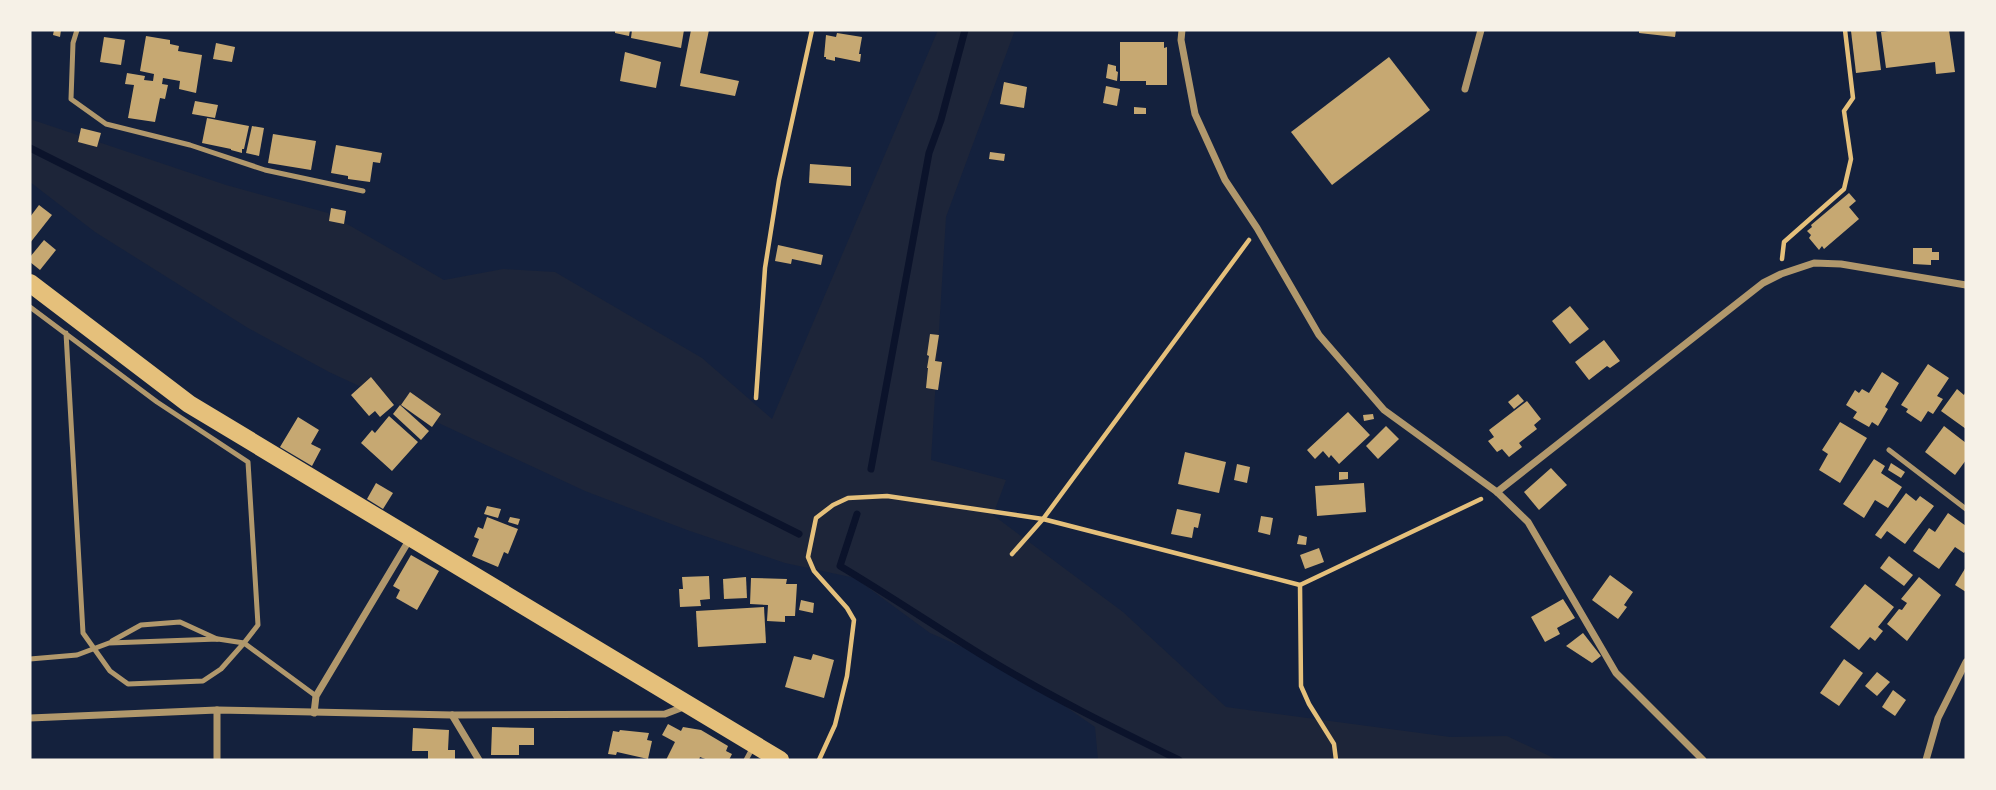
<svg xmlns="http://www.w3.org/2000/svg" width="1996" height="790" viewBox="0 0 1996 790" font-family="'Space Grotesk',sans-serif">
	<rect width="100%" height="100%" fill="#14213d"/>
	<polygon fill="#1d2539" points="938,30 1015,30 946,217 931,460 1006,480 993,515 1123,612 1226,707 1450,737 1507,736 1558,760 1098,760 1095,727 1008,667 930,633 855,578 785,563 687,530 585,491 329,372 248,328 95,232 30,182 30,119 226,185 328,213 444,280 503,269 555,272 702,358 772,419"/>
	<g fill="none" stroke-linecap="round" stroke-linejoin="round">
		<g stroke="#0b132b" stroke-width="7">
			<polyline points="30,148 799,534"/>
			<polyline points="871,469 929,153 941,120 965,30"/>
			<path d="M857,514L840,566C889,595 936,627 985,657C1047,695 1114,728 1179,760"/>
		</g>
	</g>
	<g fill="#c6a872">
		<polygon points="54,30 61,30 60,37 53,35"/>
		<polygon points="615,30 630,30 629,36 615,33"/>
		<polygon points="632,30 684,30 681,48 631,38"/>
		<polygon points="691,30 709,30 700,73 739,81 735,96 680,86"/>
		<polygon points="1639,30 1676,30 1675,37 1639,33"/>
		<polygon points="1857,30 1876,30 1881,70 1856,73 1851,31"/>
		<polygon points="1896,30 1949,30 1955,72 1936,74 1935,62 1886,68 1881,32"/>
		<polygon points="837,33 862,37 859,54 861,54 860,62 835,57 835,61 826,59 826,57 824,57 826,35 836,37"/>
		<polygon points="146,36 170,40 170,44 179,46 178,51 202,55 196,93 179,89 180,81 163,78 162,84 168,85 165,99 160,98 155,122 128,118 134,85 125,84 127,73 145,76 144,80 153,81 154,74 140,71"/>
		<polygon points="104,37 125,40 121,65 100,62"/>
		<polygon points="1120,42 1164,42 1164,48 1167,47 1167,85 1146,85 1146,81 1120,81"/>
		<polygon points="216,43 235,47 232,62 213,59"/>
		<polygon points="625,52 661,62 656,88 620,81"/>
		<polygon points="1389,57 1430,110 1332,185 1291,132"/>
		<polygon points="1108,64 1116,66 1116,71 1118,72 1117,81 1106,78"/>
		<polygon points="1004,82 1027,87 1024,108 1000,104"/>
		<polygon points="1106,86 1120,89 1117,106 1103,103"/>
		<polygon points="195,101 218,105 215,118 192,114"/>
		<polygon points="1134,107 1146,108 1146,114 1134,114"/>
		<polygon points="207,118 249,126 244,149 242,149 242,153 231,150 231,149 202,143"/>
		<polygon points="252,126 264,128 259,156 246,153"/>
		<polygon points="81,128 101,133 97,147 78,142"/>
		<polygon points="273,134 316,141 311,170 268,163"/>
		<polygon points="336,145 382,153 380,163 373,162 370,182 348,179 348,176 331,173"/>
		<polygon points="990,152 1005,154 1004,161 989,159"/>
		<polygon points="810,164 851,167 851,186 809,183"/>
		<polygon points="1849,193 1856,201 1849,207 1859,219 1824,249 1822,246 1819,250 1809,238 1811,235 1807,231 1812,227 1811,225"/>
		<polygon points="39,205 52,215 30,243 30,217"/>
		<polygon points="331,208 346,211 344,224 329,221"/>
		<polygon points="44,240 56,250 40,270 30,262 30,257"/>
		<polygon points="778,245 823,255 821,265 792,259 791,264 775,261"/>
		<polygon points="1913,248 1932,248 1932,252 1939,252 1939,260 1931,260 1931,265 1913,264"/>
		<polygon points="1570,306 1589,329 1570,344 1552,321"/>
		<polygon points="930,334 939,335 935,361 942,362 938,390 926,388 928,368 927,368 929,356 927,355"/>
		<polygon points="1604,340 1620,361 1610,368 1607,366 1589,380 1575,362"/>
		<polygon points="1928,364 1949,378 1937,396 1943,399 1933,414 1928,411 1921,422 1906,412 1908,409 1901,405"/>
		<polygon points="1882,372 1899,383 1885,407 1888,409 1878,426 1872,422 1869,427 1853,418 1857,412 1846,405 1855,390 1859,393 1862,389 1869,393"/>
		<polygon points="371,377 394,405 380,417 375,411 369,416 351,395"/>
		<polygon points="1957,389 1964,395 1966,391 1966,429 1941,411"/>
		<polygon points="410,392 441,414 432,427 401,405"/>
		<polygon points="1518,394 1524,401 1514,409 1508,402"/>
		<polygon points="1527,401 1541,419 1534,425 1537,429 1519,443 1522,447 1509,457 1502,449 1497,452 1488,441 1494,437 1489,430"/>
		<polygon points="400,405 429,431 421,440 393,414"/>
		<polygon points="1348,412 1370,435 1339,464 1331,455 1329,458 1323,451 1315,459 1307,450"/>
		<polygon points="1373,414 1374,419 1364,421 1363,415"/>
		<polygon points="389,416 418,442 392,471 361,443 372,430 375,433"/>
		<polygon points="298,417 319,430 311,444 321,449 312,466 280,447"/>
		<polygon points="1840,422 1867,438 1840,483 1819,470 1828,454 1822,450"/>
		<polygon points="1386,426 1399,439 1378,459 1366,446"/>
		<polygon points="1944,426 1966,443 1966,460 1955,475 1925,452"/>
		<polygon points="1185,452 1226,462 1219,493 1178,484"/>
		<polygon points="1874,459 1885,466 1881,473 1902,487 1888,508 1875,500 1864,518 1843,504"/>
		<polygon points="1891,463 1905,472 1901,478 1888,470"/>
		<polygon points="1237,464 1250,467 1247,483 1234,480"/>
		<polygon points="1551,468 1567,485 1539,510 1524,492"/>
		<polygon points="1339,472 1348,472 1348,479 1339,480"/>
		<polygon points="376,483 393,493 383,509 367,499"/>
		<polygon points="1364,483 1366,512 1317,516 1315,486"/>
		<polygon points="1906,493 1916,501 1920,496 1934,506 1905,544 1887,531 1881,539 1875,535"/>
		<polygon points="487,506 501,509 498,518 484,514"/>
		<polygon points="1177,509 1201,514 1198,528 1194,527 1192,538 1171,534"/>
		<polygon points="1948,513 1966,526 1966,550 1964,553 1955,547 1939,569 1913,551 1929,528 1935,532"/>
		<polygon points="1261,516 1273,518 1270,535 1258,532"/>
		<polygon points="487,517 518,529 508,554 504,552 498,567 472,556 479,539 474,537 478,527 483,529"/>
		<polygon points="510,517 520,519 518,525 508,522"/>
		<polygon points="1299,535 1307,537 1306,545 1297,544"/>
		<polygon points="1319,548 1324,562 1305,569 1300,555"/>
		<polygon points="411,555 439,571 417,610 396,598 400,590 393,586"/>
		<polygon points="1889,556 1913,575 1904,586 1880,568"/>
		<polygon points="1966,567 1966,592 1955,585"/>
		<polygon points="1610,575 1633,592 1624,605 1627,607 1618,619 1592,600"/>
		<polygon points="709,576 710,599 700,600 701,606 680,607 679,589 683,589 682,577"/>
		<polygon points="746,577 747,598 724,599 723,579"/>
		<polygon points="1919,577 1941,595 1907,641 1887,624 1899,609 1902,610 1907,603 1901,599"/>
		<polygon points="751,578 787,579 786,584 797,584 795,616 785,616 785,622 767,621 768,605 750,604"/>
		<polygon points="1865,584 1894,607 1878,627 1883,631 1875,641 1870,637 1859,650 1830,627"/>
		<polygon points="1563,599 1575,618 1557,628 1560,634 1545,642 1531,617"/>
		<polygon points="801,600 814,603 813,613 799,610"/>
		<polygon points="764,607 766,643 698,647 696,611"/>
		<polygon points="1583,633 1601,656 1592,663 1566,646"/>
		<polygon points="813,654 834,660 824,698 785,687 794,656 811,660"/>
		<polygon points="1844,659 1863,673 1839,706 1820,693"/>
		<polygon points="1877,672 1890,682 1877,696 1865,686"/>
		<polygon points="1893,690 1906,700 1895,716 1882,707"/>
		<polygon points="668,724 681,731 683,727 701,730 728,746 726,751 732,754 729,760 708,760 700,757 699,760 666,760 675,742 662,735"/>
		<polygon points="492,727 534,728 534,745 519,745 519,755 491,755"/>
		<polygon points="413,728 449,730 448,750 455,750 455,760 428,760 428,751 412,751"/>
		<polygon points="620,730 649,733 647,740 652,741 648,759 617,752 616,755 608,754 613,731 619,732"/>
	</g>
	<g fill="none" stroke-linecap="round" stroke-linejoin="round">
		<g stroke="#e5c07b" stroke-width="4.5">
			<polyline points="1782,259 1784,242 1844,189 1851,159 1844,111 1853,98 1845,30"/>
			<polyline points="756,398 765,268 779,180 812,30"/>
			<polyline points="1012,554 1043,519 1249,240"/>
			<polyline points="1300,585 1301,686 1309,704 1334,744 1336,760"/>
			<polyline points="819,760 835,725 847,676 854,620 847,608 814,571 808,557 816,518 833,505 848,498 887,496 1043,519 1300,585 1481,499"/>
		</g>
		<g stroke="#b1986c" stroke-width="5">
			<polyline points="77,30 73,43 71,99 106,124 190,145 265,170 363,191"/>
			<polyline points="30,307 157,402 248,462 258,625 244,643 221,669 203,681 128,684 110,671 83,633 66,333"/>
			<polyline points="1889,450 1966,509"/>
			<polyline points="112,641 141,625 180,622 217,639"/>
			<polyline points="30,659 77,655 109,643 218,639 244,643 316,696"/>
			<polyline points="746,760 753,747"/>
		</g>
		<g stroke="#b1986c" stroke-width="7">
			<polyline points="1182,30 1181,40 1195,114 1225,180 1257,228 1319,335 1384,410 1497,492 1528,522 1616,673 1703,760"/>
			<polyline points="1465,89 1481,30"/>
			<polyline points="1497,492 1763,283 1781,274 1814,263 1841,264 1966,285"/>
			<polyline points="217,710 217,760"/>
			<polyline points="314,713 316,696 411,537"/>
			<polyline points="452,715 479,760"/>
			<polyline points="30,718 217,710 452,715 665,714 686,706"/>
			<polyline points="1926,760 1938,718 1966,662"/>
		</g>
		<polyline stroke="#e5c07b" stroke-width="18" points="30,283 189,404 780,760"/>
	</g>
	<rect width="1996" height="790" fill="none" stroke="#f6f1e7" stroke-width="63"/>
</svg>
